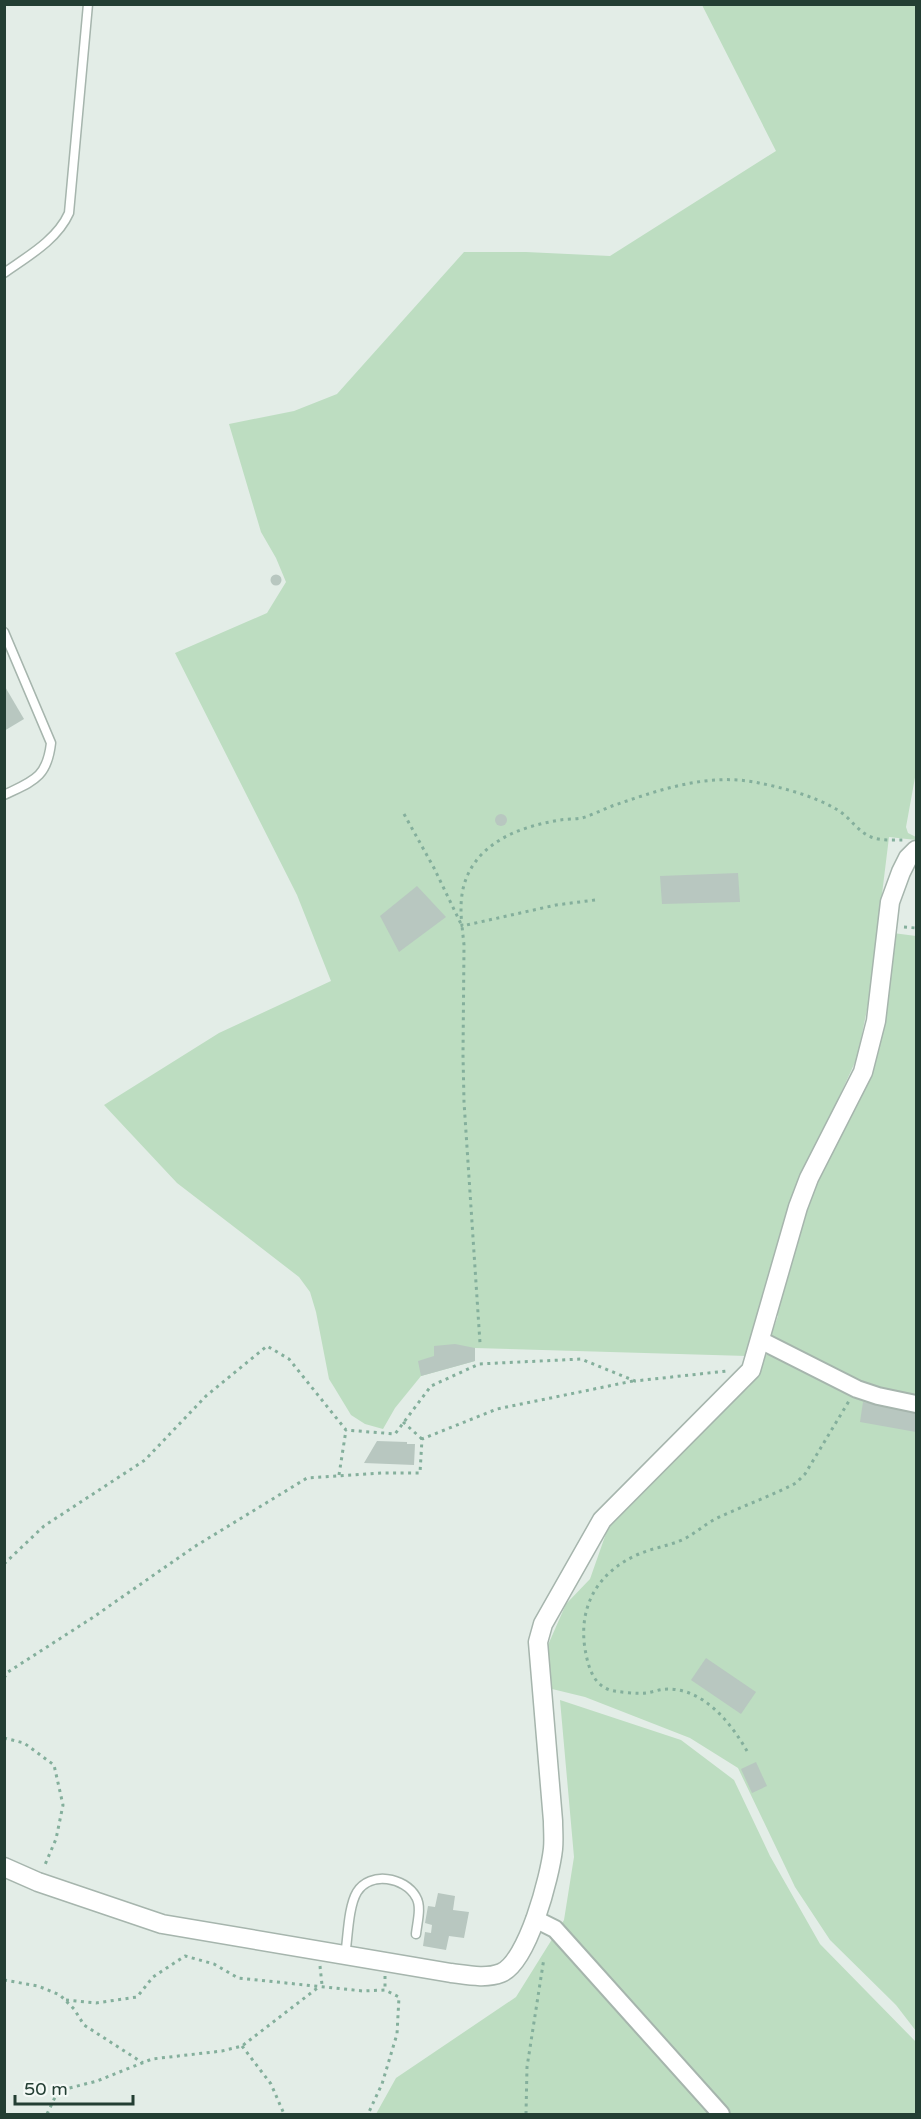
<svg xmlns="http://www.w3.org/2000/svg" width="921" height="2119" viewBox="0 0 921 2119" font-family="'Varela Round',sans-serif">
	<rect width="100%" height="100%" fill="#e3ede7"/>
	<g fill="#bdddc1">
		<polygon points="702,5 916,5 916,772 906,827 908,833 916,837 916,840 889,837 869,1000 857,1058 810,1160 747,1356 475,1348 475,1361 421,1376 395,1408 383,1429 365,1424 351,1415 334,1387 329,1379 316,1312 310,1292 299,1277 177,1183 104,1105 219,1033 331,981 297,895 175,653 267,613 286,582 276,558 261,532 229,424 294,411 337,394 464,252 526,252 610,256 776,151"/>
		<polygon points="893,933 916,936 916,2031 896,2005 830,1940 795,1887 738,1768 690,1738 585,1697 548,1688 548,1645 566,1604 590,1579 610,1522 708,1422 749,1387 763,1355 769,1355 774,1340 770,1338 778,1316 775,1312 811,1188 856,1096"/>
		<polygon points="560,1700 681,1740 734,1780 770,1856 820,1944 916,2042 916,2114 376,2114 396,2078 516,1997 564,1920 574,1857"/>
	</g>
	<g fill="#b8c7c0">
		<circle cx="276" cy="580" r="5.5"/>
		<polygon points="4,685 24,719 4,731"/>
		<circle cx="501" cy="820" r="6"/>
		<polygon points="738,873 740,902 662,904 660,876"/>
		<polygon points="417,886 446,917 399,952 380,916"/>
		<polygon points="455,1344 475,1348 475,1361 421,1376 418,1361 434,1356 434,1346"/>
		<polygon points="863,1402 916,1411 916,1432 860,1422"/>
		<polygon points="377,1441 407,1442 407,1444 415,1444 414,1465 364,1463"/>
		<polygon points="706,1658 756,1692 741,1714 691,1680"/>
		<polygon points="756,1762 767,1786 752,1793 741,1769"/>
		<polygon points="438,1893 455,1896 453,1910 469,1912 464,1938 449,1936 446,1950 423,1946 425,1932 431,1933 432,1925 425,1923 428,1906 435,1907"/>
	</g>
	<g fill="none" stroke-linecap="round" stroke-linejoin="round">
		<g stroke="#a6b5ad" stroke-width="11">
			<g id="service">
				<path d="M4,273C28,256 57,240 69,213L88,4"/>
				<path d="M4,632L51,743C47,778 33,781 4,795"/>
				<path d="M345,1956C348,1938 348,1907 357,1892C370,1871 405,1877 416,1897C422,1907 417,1923 416,1934"/>
			</g>
		</g>
		<g stroke="#a6b5ad" stroke-width="20">
			<g id="minor">
				<polyline points="760,1340 857,1389 878,1396 916,1404"/>
				<polyline points="535,1919 555,1929 721,2114"/>
			</g>
		</g>
		<g stroke="#a6b5ad" stroke-width="21">
			<path id="tertiary" d="M4,1867L38,1882L162,1924L451,1973C467,1975 486,1979 501,1973C528,1962 550,1876 553,1849C554,1840 553,1830 553,1821L538,1642L543,1624L602,1520L751,1370L798,1207L809,1178L863,1072L876,1021L890,902L901,872L908,858L916,850"/>
		</g>
		<g stroke="#84af9c" stroke-width="3" stroke-dasharray="3 4.5" stroke-linecap="butt">
			<polyline points="404,814 434,868 462,926 464,945 463,1055 464,1102 480,1343"/>
			<path d="M595,900L556,905L462,926C459,898 462,875 482,854C503,833 531,825 560,820C567,819 575,819 582,818C592,815 602,810 612,806C659,790 709,772 759,783C784,788 814,796 836,809C849,816 858,832 871,837C881,841 893,840 903,840"/>
			<polyline points="904,927 916,928"/>
			<polyline points="403,1422 422,1439"/>
			<polyline points="339,1475 346,1430"/>
			<polyline points="4,1564 44,1526 145,1460 206,1396 267,1346 289,1359 346,1430 395,1434 431,1386 479,1364 581,1359 635,1381 727,1371"/>
			<polyline points="4,1678 8,1672 92,1618 194,1547 307,1478 382,1473 420,1473 422,1439 497,1409 633,1381"/>
			<polyline points="4,1738 24,1743 54,1765 63,1805 56,1839 44,1867"/>
			<path d="M747,1751C731,1723 704,1689 668,1689C660,1689 653,1692 646,1693C638,1694 617,1692 610,1690C592,1684 588,1665 585,1649C578,1605 599,1571 639,1554C653,1548 668,1546 682,1540C695,1534 705,1524 717,1518C743,1506 771,1496 796,1483L805,1474L849,1401"/>
			<polyline points="320,1966 322,1985"/>
			<polyline points="385,1976 385,1990"/>
			<polyline points="4,1980 38,1986 60,1995 74,2009 84,2025 143,2063"/>
			<polyline points="66,2000 96,2003 137,1997 153,1977 185,1956 214,1964 238,1978 363,1991 385,1990 399,1997 397,2034 382,2084 368,2114"/>
			<polyline points="242,2046 271,2084 284,2114"/>
			<polyline points="47,2114 58,2091 97,2081 152,2059 222,2051 242,2046 320,1986"/>
			<polyline points="526,2114 527,2067 544,1958"/>
		</g>
		<use href="#service" stroke="#fff" stroke-width="8"/>
		<use href="#minor" stroke="#fff" stroke-width="16"/>
		<use href="#tertiary" stroke="#fff" stroke-width="18"/>
	</g>
	<rect width="921" height="2119" fill="none" stroke="#233e33" stroke-width="12"/>
	<path d="M15 2095v9h118v-9" fill="none" stroke="#233e33" stroke-width="3"/>
	<text x="24" y="2095" font-size="18" fill="#233e33" stroke="#f4f9f6" stroke-width="4.5" paint-order="stroke">50 m</text>
</svg>
